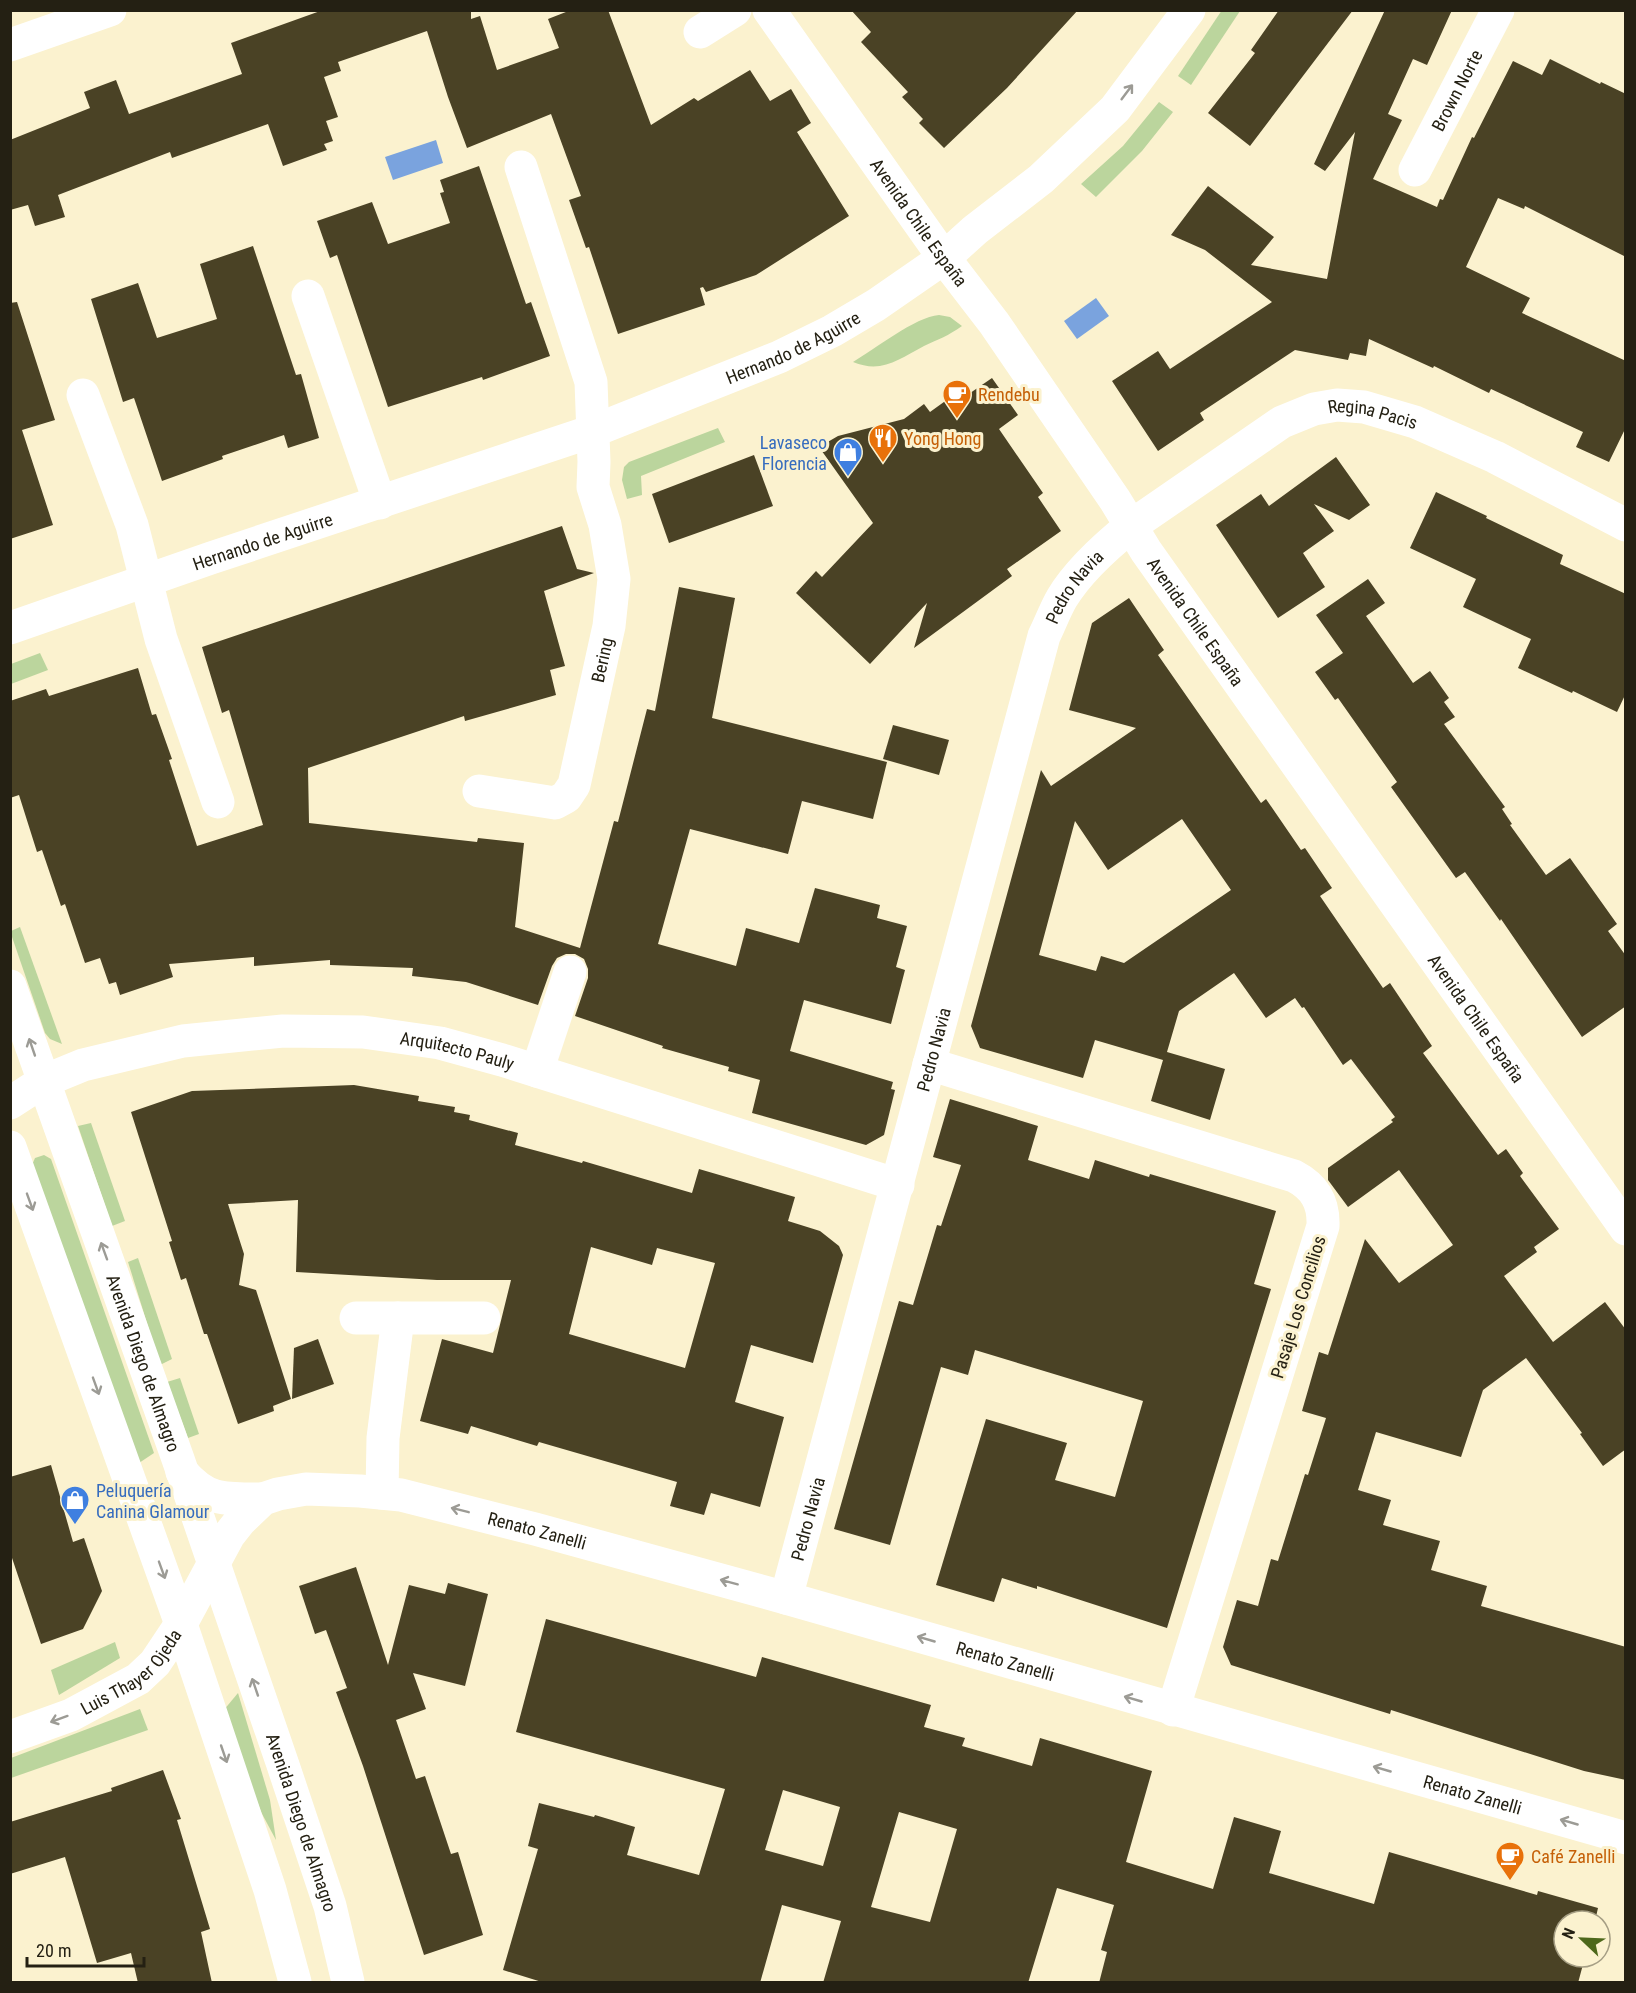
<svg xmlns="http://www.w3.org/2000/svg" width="1636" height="1993" viewBox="0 0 1636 1993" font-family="'Roboto Condensed',sans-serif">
	<rect width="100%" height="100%" fill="#fbf2cf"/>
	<g fill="#bbd59d">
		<polygon points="1222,10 1240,11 1191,85 1178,76"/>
		<polygon points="1159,102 1173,112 1142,151 1096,197 1081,184 1123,146"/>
		<path d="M939,315L950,317L962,326C948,336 939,339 924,346C899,359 882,374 853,362C875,349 915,317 939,315Z"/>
		<polygon points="718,428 725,442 641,476 642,495 627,499 622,480 624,467 629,462"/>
		<polygon points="40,653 48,670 11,684 11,664"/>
		<polygon points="20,927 62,1044 50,1039 45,1033 11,934 11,931"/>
		<polygon points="91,1123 125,1221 112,1226 78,1126"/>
		<polygon points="44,1155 51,1159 154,1453 139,1463 31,1167 35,1158"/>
		<polygon points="138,1258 172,1359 160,1365 128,1262"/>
		<polygon points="180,1378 199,1434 188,1438 167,1382"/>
		<polygon points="115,1642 120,1658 59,1695 51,1670"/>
		<polygon points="238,1693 270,1800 276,1840 261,1812 223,1711"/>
		<polygon points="140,1709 148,1730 11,1778 11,1758"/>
	</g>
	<g fill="#7aa3de">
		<polygon points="436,140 443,163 393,180 385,157"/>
		<polygon points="1096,298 1109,316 1077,339 1064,321"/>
	</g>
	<g fill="#4a4225" fill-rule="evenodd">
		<polygon points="323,10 471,10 471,19 480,16 497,70 559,48 548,19 571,10 608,10 651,125 694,98 698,101 750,70 770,101 791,89 811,123 797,132 849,216 756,275 706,292 703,287 700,288 705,305 618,334 589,247 586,248 569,200 581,196 551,114 467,148 448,97 427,31 338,62 341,71 324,77 338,117 326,121 333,141 324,144 327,150 283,166 268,124 172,158 170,152 58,195 65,217 35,226 28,205 10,210 10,140 90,108 84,92 116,80 129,114 242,74 231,43"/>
		<polygon points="851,10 1078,10 1007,88 944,148 919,123 923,119 902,97 908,92 861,42 871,32"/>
		<polygon points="1279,10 1353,10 1250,146 1208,113 1255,53 1251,50"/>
		<polygon points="1385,10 1452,10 1427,65 1413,59 1388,114 1402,120 1373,179 1437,207 1440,199 1443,200 1472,137 1474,138 1513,61 1542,75 1550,59 1600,84 1601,82 1626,94 1626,257 1525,206 1524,209 1498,198 1466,267 1530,298 1522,313 1626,361 1626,427 1609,462 1576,447 1583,432 1491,389 1489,393 1434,366 1433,368 1369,339 1366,356 1350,353 1348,360 1295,350 1200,413 1204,420 1158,451 1112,381 1158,351 1170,369 1272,302 1205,250 1171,235 1208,186 1274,237 1251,265 1327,279 1355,132 1325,171 1314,164"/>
		<polygon points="479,166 526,304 531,302 550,356 483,380 482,377 388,407 337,255 330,258 317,221 372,202 388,244 450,223 440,193 444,192 440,180"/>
		<polygon points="253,246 296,375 301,374 319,438 288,448 284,435 222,456 223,459 162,481 134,398 123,402 91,299 138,283 157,338 217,319 200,264"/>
		<polygon points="17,302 55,420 22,430 53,525 10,539 10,303"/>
		<polygon points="992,378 1018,415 999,429 1043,493 1038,497 1061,531 1007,569 1012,576 914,648 927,603 870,664 796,593 816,571 822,577 873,523 819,447 838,436 904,419 924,404 930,412 955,394 960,400"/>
		<polygon points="754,455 773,506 669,543 652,494"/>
		<polygon points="1336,457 1370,505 1349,520 1314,504 1334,531 1303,553 1325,587 1278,618 1216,525 1261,494 1269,506"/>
		<polygon points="1436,492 1487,516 1486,518 1563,555 1560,564 1626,594 1626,693 1617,712 1573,691 1572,693 1518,668 1531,639 1463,607 1476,579 1410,548"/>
		<polygon points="562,526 577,569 594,573 544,591 565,666 550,670 556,695 465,721 464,716 308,768 309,823 477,842 478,838 524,843 515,927 580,948 614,821 618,822 647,709 655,711 679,587 735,598 712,718 887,762 873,819 802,801 788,854 690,829 658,944 736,966 746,928 799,943 815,888 880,905 877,918 907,926 896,967 905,970 891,1024 804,1000 790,1051 893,1082 891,1089 895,1090 884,1135 866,1145 752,1113 760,1080 728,1071 729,1067 662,1048 663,1046 575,1016 588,978 588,969 584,959 575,954 566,954 557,958 552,966 538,1005 466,982 412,976 413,968 330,965 330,960 254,966 254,957 169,964 173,977 120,995 116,982 109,984 100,958 85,963 65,904 61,906 42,850 37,852 19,795 10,798 10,701 46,689 49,696 138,668 152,715 156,714 172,759 169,760 197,846 263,825 229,710 222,713 202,647"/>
		<polygon points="1368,579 1385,603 1366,616 1413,683 1430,671 1449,698 1444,702 1455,717 1444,724 1505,807 1502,809 1512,824 1510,825 1546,875 1570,858 1617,924 1608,931 1626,956 1626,1006 1582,1037 1501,919 1500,921 1465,872 1456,878 1391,787 1397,782 1338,698 1335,700 1315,672 1343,653 1316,615"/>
		<path d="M1129,598L1164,650L1158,655L1261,803L1266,799L1301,850L1305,848L1332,888L1320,896L1383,988L1390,983L1432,1046L1423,1053L1498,1155L1506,1149L1523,1173L1520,1176L1559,1229L1534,1247L1537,1252L1504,1276L1553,1342L1605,1302L1626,1330V1449L1603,1466L1580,1434L1582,1433L1526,1358L1483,1390L1461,1457L1376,1432L1358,1490L1391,1500L1383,1525L1440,1541L1431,1570L1487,1586L1481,1606L1626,1647V1780L1584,1771L1391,1710L1390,1714L1231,1665L1223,1647L1237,1600L1258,1606L1271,1559L1278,1561L1305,1474L1308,1475L1326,1418L1302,1411L1319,1352L1328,1355L1365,1239L1399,1283L1453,1245L1399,1170L1348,1207L1328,1180V1168L1393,1122L1391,1120L1395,1117L1351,1059L1343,1065L1304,1007L1302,1008L1295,998L1266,1018L1234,973L1179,1011L1167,1052L1225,1069L1210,1120L1151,1101L1163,1060L1095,1040L1083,1078L980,1048L971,1026L1041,770L1051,786L1136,728L1069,710L1092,623ZM1182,819L1231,890L1124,963L1101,956L1096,971L1039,955L1075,821L1108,870Z"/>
		<polygon points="893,725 949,740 939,775 883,759"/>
		<path d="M354,1085L419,1096L418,1101L455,1107L454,1112L470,1115L469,1120L518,1133L515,1145L582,1163L583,1161L692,1193L699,1169L795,1197L788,1221L820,1231L839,1246L843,1255L813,1363L751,1345L735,1402L784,1417L760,1507L711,1493L704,1515L670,1506L677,1482L539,1442L537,1446L471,1426L468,1434L420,1421L442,1339L493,1353L511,1280H437L296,1272L298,1200L228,1204L244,1254L239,1285L256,1290L291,1399L273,1406L274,1411L238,1424L207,1334H204L186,1278L181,1280L169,1242L172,1241L131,1112L192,1091ZM591,1247L652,1265L657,1248L715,1263L685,1368L569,1334Z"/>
		<polygon points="950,1099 1038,1126 1028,1160 1089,1179 1095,1160 1149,1177 1150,1174 1276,1211 1254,1284 1271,1289 1167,1628 1037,1586 1037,1589 1002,1578 994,1602 936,1585 986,1419 1067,1443 1055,1480 1115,1497 1143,1401 975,1350 968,1375 941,1367 890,1545 834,1529 899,1301 913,1305 937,1225 941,1226 961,1165 933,1157"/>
		<polygon points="318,1339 334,1384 292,1399 294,1348"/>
		<polygon points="51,1465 73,1542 84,1538 102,1591 83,1629 41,1644 10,1552 10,1477"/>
		<polygon points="356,1567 388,1665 409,1585 445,1594 448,1583 488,1594 465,1686 413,1673 426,1709 396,1720 416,1779 425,1776 451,1854 458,1852 483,1935 424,1955 363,1766 336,1692 347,1688 326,1630 315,1634 299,1586"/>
		<path d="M546,1619L756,1677L762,1657L931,1705L924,1727L965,1738L962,1746L1032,1766L1040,1738L1152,1771L1126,1862L1213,1889L1234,1817L1281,1831L1269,1873L1374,1904L1389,1852L1537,1895L1538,1891L1598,1908L1595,1921H1564V1957H1585L1578,1983H1099L1107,1952L1101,1950L1114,1905L1057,1888L1028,1983H823L841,1921L782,1905L760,1983H545L503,1970L538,1849L528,1846L539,1803L594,1817L595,1815L635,1827L627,1855L699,1875L725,1789L516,1732ZM783,1790L840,1807L823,1866L765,1850ZM899,1812L957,1829L930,1922L871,1907Z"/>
		<polygon points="163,1770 181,1819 177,1820 210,1929 201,1932 212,1983 138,1983 131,1953 97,1963 65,1857 10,1874 10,1822 112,1791 111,1788"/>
	</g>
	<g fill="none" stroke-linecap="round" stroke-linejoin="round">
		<g stroke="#fff" stroke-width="33">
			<path id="s1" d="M769,10L944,258L994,323L1115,500L1146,551L1626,1229"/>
			<polyline points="700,32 735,10"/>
			<polyline points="10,45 110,10"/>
			<path id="s2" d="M1415,170L1498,10"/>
			<polyline points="308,296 380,503"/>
			<polyline points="83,395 132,525 161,639 218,802"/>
			<path id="s3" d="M479,791L555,803L566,797L574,785L609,626L614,579L605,525L593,487L594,462L591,382L521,167"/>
			<path d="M929,1064L1294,1176C1315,1187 1324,1202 1323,1226L1173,1710"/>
			<polyline points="537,1071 570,972"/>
			<path id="s4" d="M10,1103L44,1081L83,1065L183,1041L283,1031L363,1032L440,1043L502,1060L898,1185"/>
			<polyline points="356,1318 484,1318"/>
			<polyline points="382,1493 383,1438 398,1318"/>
			<path id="s5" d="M786,1598L1044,636C1050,624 1055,610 1062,598C1079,570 1106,546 1131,526L1282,422L1314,409L1337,405L1364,407L1415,422L1495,457L1626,525"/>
		</g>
		<g stroke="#fff" stroke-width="33">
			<path id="s6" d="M10,628L211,558L593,431L779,357L832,331L876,305L944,258L975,230L1041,179L1115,109L1189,10"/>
			<path id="s7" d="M10,986L178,1459L283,1765L330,1906L348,1982"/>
			<polyline points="10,1147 181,1624 270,1890 295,1982"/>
			<path d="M182,1472C208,1502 225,1499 263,1499"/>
			<path id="s8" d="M10,1737L71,1715L138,1679L155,1663L181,1624L229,1535L240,1521L263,1499L278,1494L306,1489L360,1491L401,1495L535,1529L786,1598L1626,1838"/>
		</g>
	</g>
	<defs><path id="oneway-shaft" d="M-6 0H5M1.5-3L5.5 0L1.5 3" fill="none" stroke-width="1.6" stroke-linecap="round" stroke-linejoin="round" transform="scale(1.5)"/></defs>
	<g stroke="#9c9b95">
		<use href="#oneway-shaft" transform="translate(1127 92) rotate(-53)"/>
		<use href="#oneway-shaft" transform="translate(32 1047) rotate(-109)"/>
		<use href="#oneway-shaft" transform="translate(30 1202) rotate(70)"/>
		<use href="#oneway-shaft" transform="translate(104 1251) rotate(-110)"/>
		<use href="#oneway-shaft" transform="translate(96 1386) rotate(70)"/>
		<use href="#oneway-shaft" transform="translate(460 1510) rotate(-166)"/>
		<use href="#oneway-shaft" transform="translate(162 1570) rotate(70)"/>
		<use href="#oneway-shaft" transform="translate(729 1582) rotate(-165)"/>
		<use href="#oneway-shaft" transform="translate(926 1639) rotate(-164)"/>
		<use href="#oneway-shaft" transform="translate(255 1687) rotate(-109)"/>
		<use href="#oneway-shaft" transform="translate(1133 1699) rotate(-164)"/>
		<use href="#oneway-shaft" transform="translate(59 1719) rotate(160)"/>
		<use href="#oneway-shaft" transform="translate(224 1754) rotate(71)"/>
		<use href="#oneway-shaft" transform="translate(1382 1769) rotate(-164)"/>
		<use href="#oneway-shaft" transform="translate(1569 1822) rotate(-164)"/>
	</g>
	<defs>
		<g id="cafe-pin" transform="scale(1.5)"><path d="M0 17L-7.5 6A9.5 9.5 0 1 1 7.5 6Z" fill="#e8710a" stroke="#fbf2cf"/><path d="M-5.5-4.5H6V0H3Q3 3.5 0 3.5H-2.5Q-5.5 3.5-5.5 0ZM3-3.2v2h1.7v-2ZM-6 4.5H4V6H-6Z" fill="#fff"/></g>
		<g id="restaurant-pin" transform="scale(1.5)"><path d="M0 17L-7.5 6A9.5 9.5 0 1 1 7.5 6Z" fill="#e8710a" stroke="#fbf2cf"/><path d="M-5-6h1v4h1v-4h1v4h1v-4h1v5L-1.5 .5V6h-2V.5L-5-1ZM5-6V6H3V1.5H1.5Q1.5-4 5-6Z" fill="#fff"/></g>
		<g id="shop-pin" transform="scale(1.5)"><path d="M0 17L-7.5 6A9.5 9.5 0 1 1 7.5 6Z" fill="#3f7fe0" stroke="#fbf2cf"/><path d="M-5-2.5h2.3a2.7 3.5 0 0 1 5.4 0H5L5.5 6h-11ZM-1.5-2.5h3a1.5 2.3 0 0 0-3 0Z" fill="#fff"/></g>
	</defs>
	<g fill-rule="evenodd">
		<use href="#cafe-pin" x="957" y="394"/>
		<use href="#restaurant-pin" x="883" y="438"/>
		<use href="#shop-pin" x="848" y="452"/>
		<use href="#shop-pin" x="75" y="1500"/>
		<use href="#cafe-pin" x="1510" y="1856"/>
	</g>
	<g text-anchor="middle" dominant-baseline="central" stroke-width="6" stroke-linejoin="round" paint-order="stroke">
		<g font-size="18" fill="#242013" stroke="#fbf2cf">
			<text stroke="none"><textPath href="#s2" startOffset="90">Brown Norte</textPath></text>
			<text stroke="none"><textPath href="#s1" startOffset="260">Avenida Chile España</textPath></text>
			<text stroke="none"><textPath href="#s6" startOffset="832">Hernando de Aguirre</textPath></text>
			<text stroke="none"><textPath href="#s5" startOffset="1416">Regina Pacis</textPath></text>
			<text stroke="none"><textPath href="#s6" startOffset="267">Hernando de Aguirre</textPath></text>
			<text stroke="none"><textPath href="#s5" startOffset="1054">Pedro Navia</textPath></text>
			<text stroke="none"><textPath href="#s1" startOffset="746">Avenida Chile España</textPath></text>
			<text stroke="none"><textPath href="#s3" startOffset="232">Bering</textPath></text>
			<text stroke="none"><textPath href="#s1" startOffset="1232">Avenida Chile España</textPath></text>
			<text stroke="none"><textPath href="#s5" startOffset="568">Pedro Navia</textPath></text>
			<text stroke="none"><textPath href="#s4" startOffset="462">Arquitecto Pauly</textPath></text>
			<text transform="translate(1298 1307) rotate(-73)">Pasaje Los Concilios</text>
			<text stroke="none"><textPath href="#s7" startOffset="400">Avenida Diego de Almagro</textPath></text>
			<text stroke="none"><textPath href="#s5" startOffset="82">Pedro Navia</textPath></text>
			<text stroke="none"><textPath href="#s8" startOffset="642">Renato Zanelli</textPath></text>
			<text stroke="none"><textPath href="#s8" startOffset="1128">Renato Zanelli</textPath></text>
			<text stroke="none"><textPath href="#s8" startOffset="140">Luis Thayer Ojeda</textPath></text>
			<text stroke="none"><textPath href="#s8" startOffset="1614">Renato Zanelli</textPath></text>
			<text stroke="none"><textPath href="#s7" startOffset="886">Avenida Diego de Almagro</textPath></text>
		</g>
		<g font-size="18" fill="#c56008" stroke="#fbf2cf" text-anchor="start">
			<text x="978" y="394">Rendebu</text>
			<text x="904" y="438">Yong Hong</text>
			<text x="1531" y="1856">Café Zanelli</text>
		</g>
		<g font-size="18" fill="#366cbe" stroke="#fbf2cf" text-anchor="end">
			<text x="827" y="442">Lavaseco<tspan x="827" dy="21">Florencia</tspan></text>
			<text x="96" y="1490" text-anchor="start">Peluquería<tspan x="96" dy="21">Canina Glamour</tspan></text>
		</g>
	</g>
	<rect width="1636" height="1993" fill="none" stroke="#242013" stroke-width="24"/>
	<g transform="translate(1582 1939) rotate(293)"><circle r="28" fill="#fbf2cf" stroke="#a59e84" stroke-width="1.5"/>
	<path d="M0-4.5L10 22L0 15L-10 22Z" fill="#4d681b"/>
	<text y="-9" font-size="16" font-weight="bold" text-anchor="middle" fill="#242013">N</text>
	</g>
	<path d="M27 1957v9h117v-9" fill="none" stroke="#242013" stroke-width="3"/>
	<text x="36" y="1957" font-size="18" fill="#242013" stroke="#fbf2cf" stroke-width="4.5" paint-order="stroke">20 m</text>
</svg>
